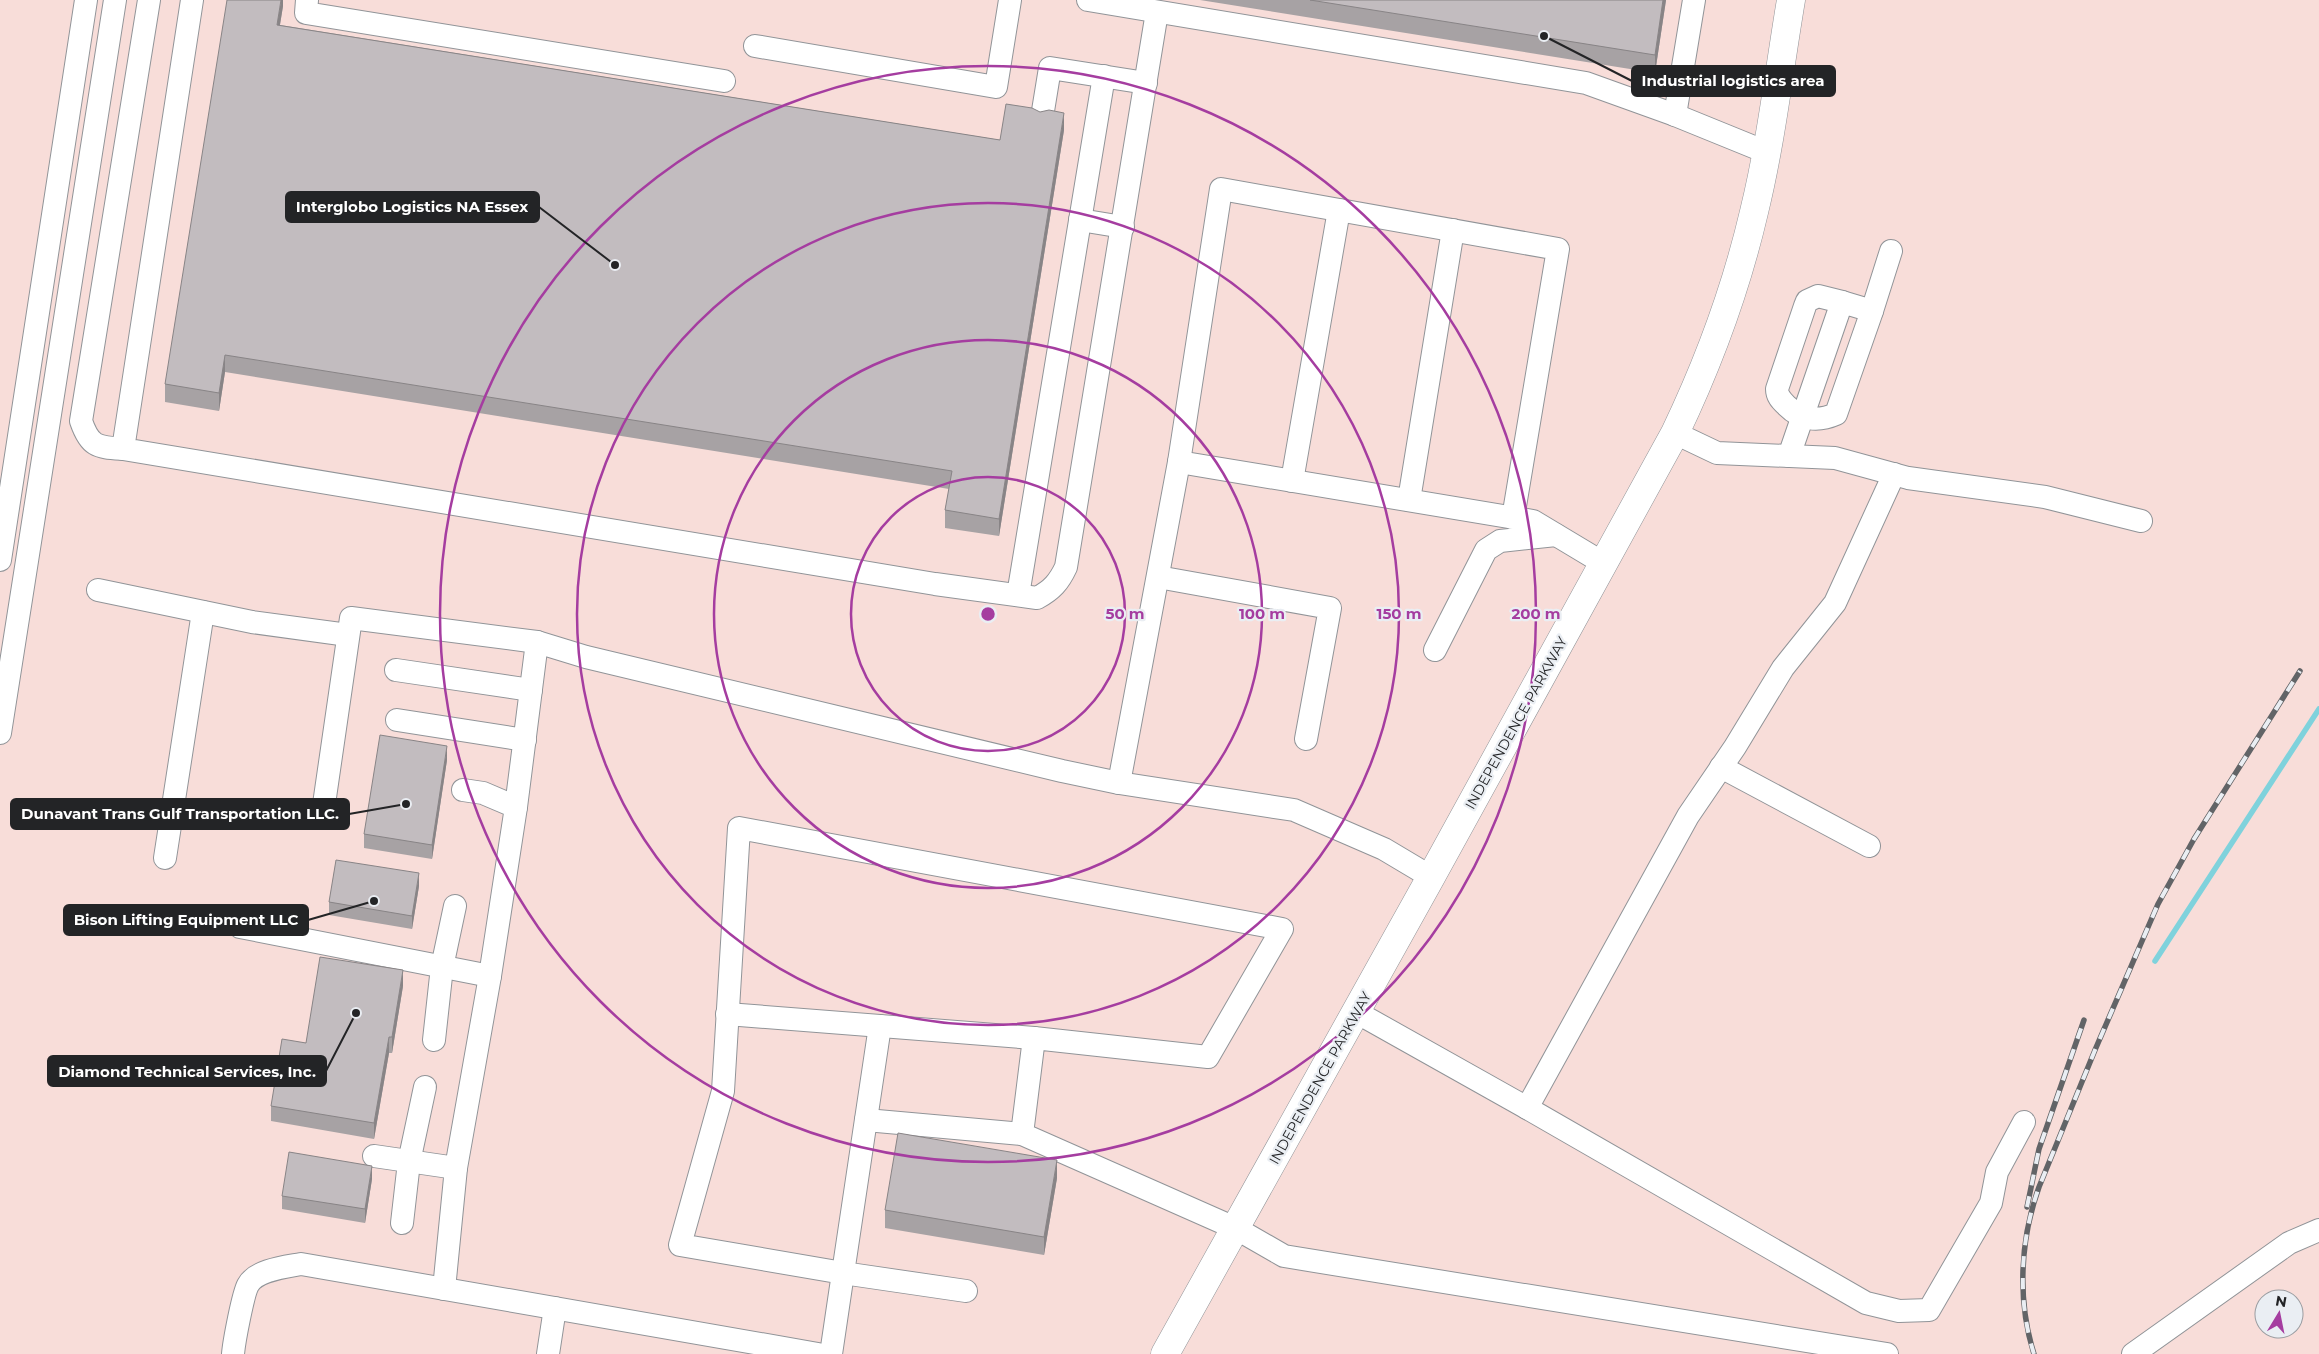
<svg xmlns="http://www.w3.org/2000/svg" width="2319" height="1354" viewBox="0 0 2319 1354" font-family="Montserrat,sans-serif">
	<rect width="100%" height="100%" fill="#eaeef3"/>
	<path fill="#f8ddd9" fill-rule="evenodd" d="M0,0H2319V1354H0ZM2264,1299H2294V1329H2264Z"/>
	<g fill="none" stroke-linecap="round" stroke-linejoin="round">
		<polyline stroke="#7fd2dc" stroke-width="5.5" points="2155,961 2319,709"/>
		<g stroke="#919498" stroke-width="24">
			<g id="minor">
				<path d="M192,0L123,449L935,584L1037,598C1052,590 1059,582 1066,567L1157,12"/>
				<polyline points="307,0 306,13 724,81"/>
				<polyline points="1088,0 1586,83 1675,115 1766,152"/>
				<polyline points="755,46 996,87 1010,0"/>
				<polyline points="1675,115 1694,0"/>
				<polyline points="1042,117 1050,68 1146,83"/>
				<polyline points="1080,220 1123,227"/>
				<path d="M1842,302L1818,296L1807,301L1805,306L1777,389C1777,397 1782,401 1787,406C1801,420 1818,422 1836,414L1872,311"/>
				<polyline points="1675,433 1717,453 1835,458 1908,478 2045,497 2141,521"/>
				<path d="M123,449C97,447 90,447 81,421L149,0"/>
				<polyline points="1789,456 1842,302 1872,311 1891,251"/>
				<polyline points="1179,462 1533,521 1603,563"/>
				<polyline points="1292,481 1339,210"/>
				<polyline points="1409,500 1453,230"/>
				<polyline points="0,560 86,0"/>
				<polyline points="1158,577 1330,608 1306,739"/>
				<polyline points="98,590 252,622 348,635"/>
				<polyline points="1018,595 1104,76"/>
				<polyline points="1435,650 1486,550 1500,541 1556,535"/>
				<polyline points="396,670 531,690"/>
				<polyline points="397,720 525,740"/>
				<polyline points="0,733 115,0"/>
				<polyline points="1721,767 1869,846"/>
				<polyline points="1119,783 1179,462 1221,189 1558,249 1513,518"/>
				<polyline points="463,790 483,793 516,807 490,976"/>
				<polyline points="516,807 537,642"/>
				<polyline points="323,811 351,618 537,642 586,657 1062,771 1119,783 1294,810 1384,849 1431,877"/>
				<polyline points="165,858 203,612"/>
				<polyline points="240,927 490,976 456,1168"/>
				<polyline points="1356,1012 1527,1108 1688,816 1735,747 1783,668 1835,603 1894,474"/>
				<polyline points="727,1014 1034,1038"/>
				<polyline points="880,1026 843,1273 966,1291"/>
				<polyline points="434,1040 442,967 455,906"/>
				<polyline points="1527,1108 1866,1303 1899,1311 1929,1310 1991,1203 1997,1172 2024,1122"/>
				<polyline points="866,1120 1022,1134"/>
				<polyline points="374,1156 456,1168 444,1289"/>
				<polyline points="402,1223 409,1162 425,1087"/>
				<path d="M233,1354C234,1342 243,1294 248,1285C256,1270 285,1267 301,1264L818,1354"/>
				<polyline points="548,1354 555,1308"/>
				<polyline points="831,1354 843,1273 680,1245 723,1091 739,828 1282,929 1208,1057 1034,1038 1022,1134 1237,1229 1284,1256 1887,1354"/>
				<polyline points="2133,1354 2289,1243 2319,1230"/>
			</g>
		</g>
		<g stroke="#919498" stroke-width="29">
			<path id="major" d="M1165,1354L1431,877L1675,433C1709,362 1736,289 1754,212C1771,143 1779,71 1791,0"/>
		</g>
		<use href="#minor" stroke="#fff" stroke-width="22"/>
		<use href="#major" stroke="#fff" stroke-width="28"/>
		<g stroke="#626467" stroke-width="5.5">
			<g id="rail">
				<polyline points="2027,1207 2039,1149 2084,1020"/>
				<path d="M2034,1354C2017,1300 2020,1240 2039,1187L2095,1050L2158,904L2194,839L2300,671"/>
			</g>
		</g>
		<use href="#rail" stroke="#eaeef3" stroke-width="4" stroke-dasharray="11" stroke-linecap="butt"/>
	</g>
	<g fill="#a7a2a4">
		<polygon points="283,0 283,6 280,25 1000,140 1064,130 999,536 945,528 945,510 949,489 225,372 219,411 165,402 165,384"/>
		<polygon points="1200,0 1666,0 1655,73"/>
		<polygon points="447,760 432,859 364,848 364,834"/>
		<polygon points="419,886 412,929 329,915 329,902"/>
		<polygon points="403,986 392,1053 389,1053 374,1139 271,1121 271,1106 306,1043"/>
		<polygon points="1057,1178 1044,1255 885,1228 885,1210"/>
		<polygon points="372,1179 365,1223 282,1209 282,1196"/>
	</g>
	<g fill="#888486">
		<polygon points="281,0 283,0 283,6 277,42 277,25"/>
		<polygon points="1663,0 1666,0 1655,73 1655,55"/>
		<polygon points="1064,113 1064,130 999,536 999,519"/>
		<polygon points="225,355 225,372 219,411 219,393"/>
		<polygon points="447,746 447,760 432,859 432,845"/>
		<polygon points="419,873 419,886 412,929 412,916"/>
		<polygon points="403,970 403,986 392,1053 392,1037"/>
		<polygon points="389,1037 389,1053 374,1139 374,1123"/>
		<polygon points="1057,1160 1057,1178 1044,1255 1044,1237"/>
		<polygon points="372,1166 372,1179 365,1223 365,1209"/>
	</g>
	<g fill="#c2bcbf" stroke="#888486">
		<polygon points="227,0 281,0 277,25 1000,140 1006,104 1032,108 1040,112 1049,110 1064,113 999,519 945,510 952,471 225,355 219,393 165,384"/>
		<polygon points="1310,0 1663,0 1655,55"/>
		<polygon points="380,735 447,746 432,845 364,834"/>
		<polygon points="336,860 419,873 412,916 329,902"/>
		<polygon points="320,957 403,970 392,1037 389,1037 374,1123 271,1106 282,1039 306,1043"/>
		<polygon points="898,1133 1057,1160 1044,1237 885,1210"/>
		<polygon points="289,1152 372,1166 365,1209 282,1196"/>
	</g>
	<g fill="none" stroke="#a53da0" stroke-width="2.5">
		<circle cx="988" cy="614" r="137"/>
		<circle cx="988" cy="614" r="274"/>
		<circle cx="988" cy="614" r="411"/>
		<circle cx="988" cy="614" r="548"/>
	</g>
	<g text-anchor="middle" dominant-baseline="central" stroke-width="4.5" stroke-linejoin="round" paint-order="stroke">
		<g font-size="14" fill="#232426" stroke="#eaeef3">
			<text transform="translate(1516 723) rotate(-61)">INDEPENDENCE PARKWAY</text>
			<text transform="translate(1320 1078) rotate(-61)">INDEPENDENCE PARKWAY</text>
		</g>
	</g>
	<circle cx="988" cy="614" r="8" fill="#a53da0" stroke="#eaeef3" stroke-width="2.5"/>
	<g font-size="15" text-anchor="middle" font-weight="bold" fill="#a53da0" stroke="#eaeef3" stroke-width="4.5" stroke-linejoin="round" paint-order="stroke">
		<text x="1125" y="619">50 m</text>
		<text x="1262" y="619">100 m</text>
		<text x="1399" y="619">150 m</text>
		<text x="1536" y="619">200 m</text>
	</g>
	<path fill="none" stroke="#232426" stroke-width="2" d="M1544 36L1632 81M615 265L539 207M406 804L349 814M374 901L308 920M356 1013L326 1071"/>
	<g fill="#232426" stroke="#eaeef3" stroke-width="2">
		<circle cx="1544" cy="36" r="5"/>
		<circle cx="615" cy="265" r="5"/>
		<circle cx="406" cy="804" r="5"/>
		<circle cx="374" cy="901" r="5"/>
		<circle cx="356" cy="1013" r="5"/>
	</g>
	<g fill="#232426" stroke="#232426" stroke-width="2">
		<rect x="1632" y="66" width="203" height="30" rx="5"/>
		<rect x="286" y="192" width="253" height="30" rx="5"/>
		<rect x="11" y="799" width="338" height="30" rx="5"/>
		<rect x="64" y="905" width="244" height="30" rx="5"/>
		<rect x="48" y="1056" width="278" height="30" rx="5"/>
	</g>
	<g font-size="15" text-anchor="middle" font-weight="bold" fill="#fff">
		<text x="1733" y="86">Industrial logistics area</text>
		<text x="412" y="212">Interglobo Logistics NA Essex</text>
		<text x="180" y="819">Dunavant Trans Gulf Transportation LLC.</text>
		<text x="186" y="925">Bison Lifting Equipment LLC</text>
		<text x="187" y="1077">Diamond Technical Services, Inc.</text>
	</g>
	<g transform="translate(2279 1314) rotate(10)"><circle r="24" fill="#eaeef3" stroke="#9a9da1"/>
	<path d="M0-4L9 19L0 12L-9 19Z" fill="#a53da0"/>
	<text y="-8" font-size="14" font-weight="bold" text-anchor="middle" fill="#232426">N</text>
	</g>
</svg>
